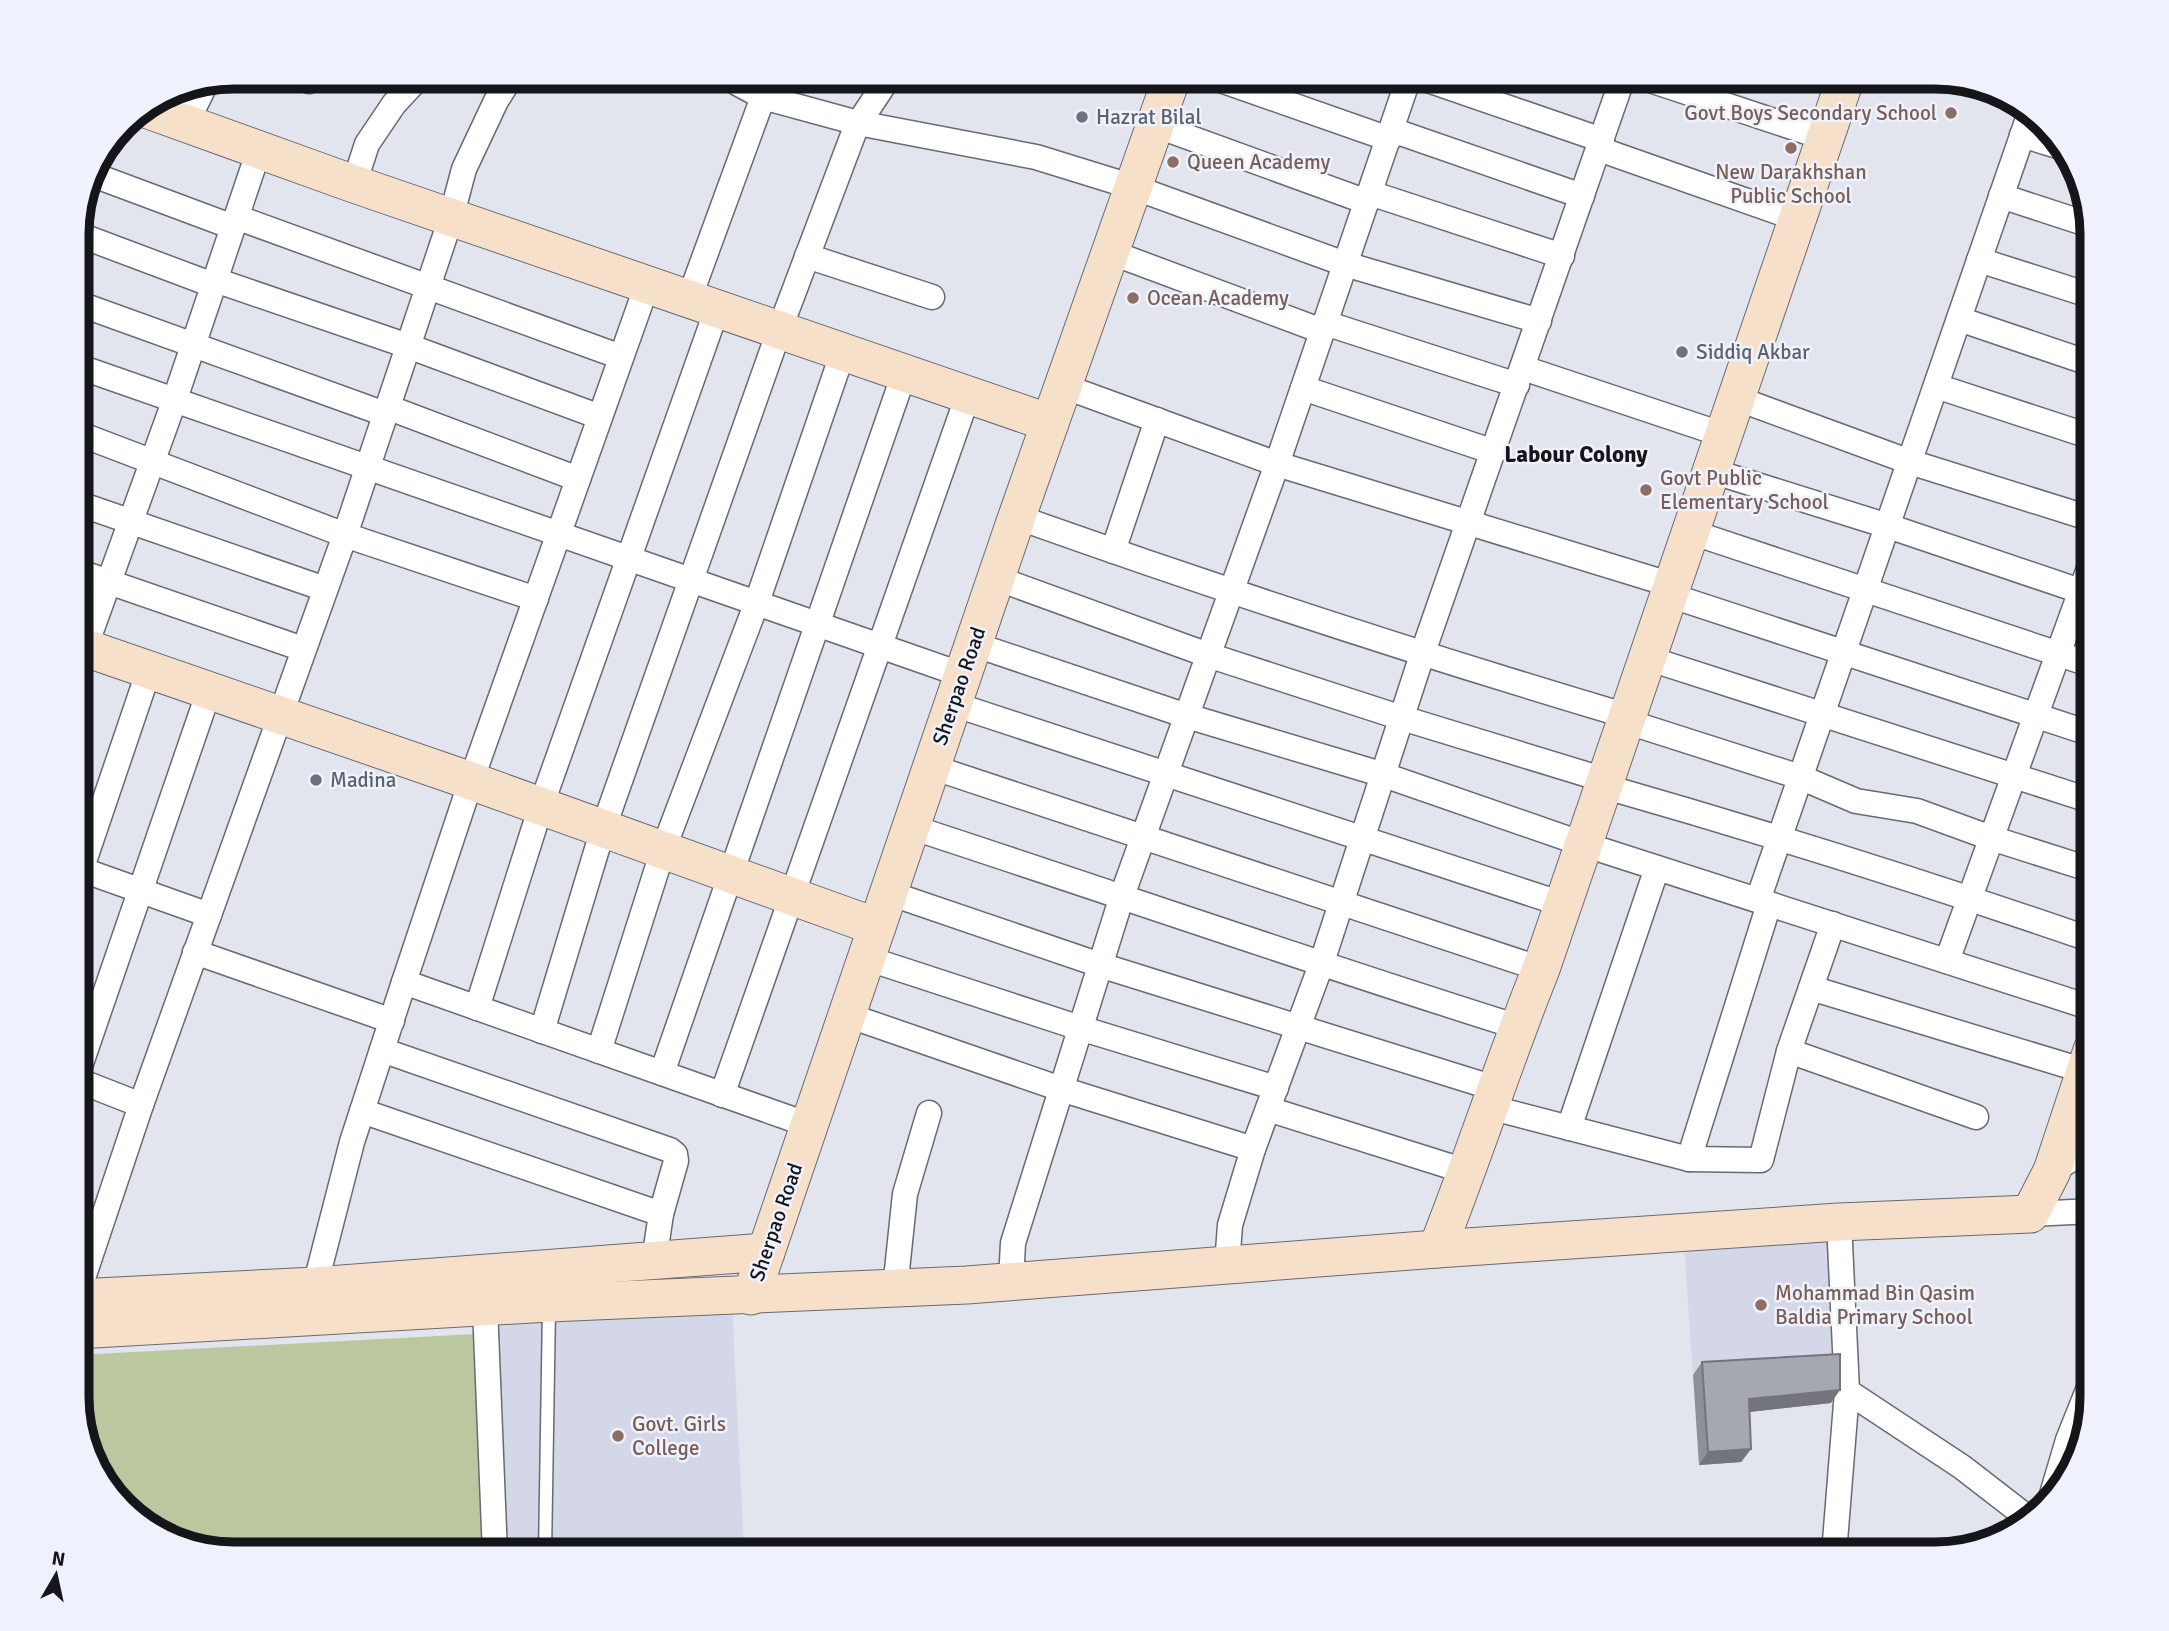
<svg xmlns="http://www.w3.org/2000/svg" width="2169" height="1631" viewBox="0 0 2169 1631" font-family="Signika,sans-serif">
	<rect width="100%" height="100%" fill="#e2e4ee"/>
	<g fill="#d3d7e8">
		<polygon points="1828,1236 1838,1367 1693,1375 1684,1244"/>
		<polygon points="732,1303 744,1554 503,1554 492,1317"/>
	</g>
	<polygon fill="#bbc89f" points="476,1334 484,1554 234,1554 138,1521 93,1467 77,1406 77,1355"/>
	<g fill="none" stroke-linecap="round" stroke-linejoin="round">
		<g stroke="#686a73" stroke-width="15">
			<polyline id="lane" points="545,1554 549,1307"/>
		</g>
		<g stroke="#686a73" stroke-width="27">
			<g id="street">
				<polyline points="736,77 737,83 763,97"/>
				<polyline points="1212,77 1389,139"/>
				<polyline points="1419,77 1602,140"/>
				<polyline points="1641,77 1825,138"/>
				<polyline points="309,81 313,77"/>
				<polyline points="186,124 206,83"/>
				<polyline points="1155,125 1367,202"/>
				<polyline points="1392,130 1582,196"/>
				<polyline points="2022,135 2061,147"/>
				<polyline points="1599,149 1798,219"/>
				<polyline points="91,174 233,227"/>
				<polyline points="354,184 367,144 394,104 419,77"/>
				<polyline points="1370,193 1562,256"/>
				<polyline points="2001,196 2090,225"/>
				<polyline points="236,217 621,357"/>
				<polyline points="77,234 213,285"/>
				<polyline points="1110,252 1322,331"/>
				<polyline points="807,256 932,297"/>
				<polyline points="1979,260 2092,296"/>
				<polyline points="215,280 408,346 600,417"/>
				<polyline points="689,299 763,97 858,123 1036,157 1133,187 1345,264 1539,321"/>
				<polyline points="77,303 385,414"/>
				<polyline points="1959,319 2092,364"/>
				<polyline points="1325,323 1517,385"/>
				<polyline points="77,366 963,675"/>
				<polyline points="1523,368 1724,435"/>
				<polyline points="1063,386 1277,464 1672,585"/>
				<polyline points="1936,386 2092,437"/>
				<polyline points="1303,388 1494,452"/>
				<polyline points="1736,398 1910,462 2092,519"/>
				<polyline points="387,407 578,479"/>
				<polyline points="77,433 345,535 451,218 464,169 496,101 511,77"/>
				<polyline points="1712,471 1888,526 2092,595"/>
				<polyline points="77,503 325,589"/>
				<path d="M1017,517C1219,589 1422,655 1627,716"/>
				<polyline points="1691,532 2092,665"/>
				<polyline points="1113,551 1157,420"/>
				<polyline points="77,571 303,649"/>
				<polyline points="996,578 1208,655 1402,718 1605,780"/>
				<polyline points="1669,595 2092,734"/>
				<polyline points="973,644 1187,716 1384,775 1583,844 2092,1008"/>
				<polyline points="1647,658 2092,801"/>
				<polyline points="77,670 175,399 259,150"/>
				<path d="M953,704C1155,772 1359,836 1562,904"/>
				<polyline points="1625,721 1800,777 1856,801 1917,811 1991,838 2092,870"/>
				<polyline points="932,767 1541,969"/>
				<path d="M1603,786C1767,833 1930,884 2092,940"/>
				<path d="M911,827C1113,893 1314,963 1518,1027"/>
				<polyline points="77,868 209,915"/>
				<polyline points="77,882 149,670"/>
				<polyline points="889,893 1100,965 1497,1089"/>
				<polyline points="1758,900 2031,110"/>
				<polyline points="195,952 392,1021"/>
				<polyline points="866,958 1080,1028 1276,1088"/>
				<polyline points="1947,961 2092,560"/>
				<polyline points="404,982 809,1125"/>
				<polyline points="1811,988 2085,1071"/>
				<polyline points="477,1008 541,806 717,309"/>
				<polyline points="847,1015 1061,1089 1253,1149"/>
				<polyline points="542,1031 603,829 779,331 856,127 889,77"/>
				<polyline points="382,1050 670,1150 675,1154 676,1161 661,1214 654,1261"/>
				<polyline points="599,1051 663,850 757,602 843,352"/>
				<polyline points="1789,1051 1976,1117"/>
				<polyline points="662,1073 904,374"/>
				<polyline points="77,1075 209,691"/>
				<polyline points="77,1080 141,1105"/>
				<polyline points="722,1095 968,395"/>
				<polyline points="1489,1107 1689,1159 1761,1160 1789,1051 1833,924"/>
				<polyline points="1268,1109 1468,1172"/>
				<polyline points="362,1111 661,1214"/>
				<polyline points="1569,1128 1657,868"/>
				<polyline points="1689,1159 1769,904"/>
				<polyline points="2052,1171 2092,1147"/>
				<polyline points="2030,1214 2092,1211"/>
				<polyline points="1227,1265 1230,1225 1253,1149 1321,965 1422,655 1623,77"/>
				<polyline points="1011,1281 1013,1243 1122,896 1277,464 1409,77"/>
				<polyline points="315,1286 352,1142 404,982 471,781 647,285"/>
				<polyline points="895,1289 905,1194 929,1113"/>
				<polyline points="77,1296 141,1105 345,535 536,599"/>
				<polyline points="485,1307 495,1554"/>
				<polyline points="1847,1391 1962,1467 2028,1518"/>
				<polyline points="2050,1501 2068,1440 2092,1380"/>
				<polyline points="1834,1554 1847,1391 1839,1222"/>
			</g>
		</g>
		<g stroke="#686a73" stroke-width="39">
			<g id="secondary">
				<polyline points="143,108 354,184 1050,423"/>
				<polyline points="77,645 471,781 877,927"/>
				<path d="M1437,1249C1474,1156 1504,1061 1541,969L1846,77"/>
				<polyline points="751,1296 1014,525 1172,77"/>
				<polyline points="77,1298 315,1286 766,1252"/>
				<polyline points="77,1330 549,1303 967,1285 1437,1249 1839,1222 2030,1214 2052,1171 2092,1050"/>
			</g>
		</g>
		<use href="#lane" stroke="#fff" stroke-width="12"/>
		<use href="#street" stroke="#fff" stroke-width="24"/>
		<use href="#secondary" stroke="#f7e0ca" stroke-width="37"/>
	</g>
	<polygon fill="#8e9098" points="1702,1362 1831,1403 1749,1412 1751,1449 1741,1462 1699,1465 1693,1375"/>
	<g fill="#74757c">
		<polygon points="1840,1390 1831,1403 1740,1413 1749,1399"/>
		<polygon points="1751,1449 1741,1462 1699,1465 1708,1452"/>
	</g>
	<polygon fill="#a5a7b1" stroke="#74757c" stroke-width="2" points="1840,1354 1840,1390 1749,1399 1751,1449 1708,1452 1702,1362"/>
	<g fill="#8d6e63" stroke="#eff2fc" stroke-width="2.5">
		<circle cx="1951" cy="113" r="7"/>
		<circle cx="1791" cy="148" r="7"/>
		<circle cx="1173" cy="162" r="7"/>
		<circle cx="1133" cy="298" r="7"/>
		<circle cx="1646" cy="490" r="7"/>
		<circle cx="1761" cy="1305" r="7"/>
		<circle cx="618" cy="1436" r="7"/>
	</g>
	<g fill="#6b7280" stroke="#eff2fc" stroke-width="2.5">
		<circle cx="1082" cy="117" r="7"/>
		<circle cx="1682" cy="352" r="7"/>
		<circle cx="316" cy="780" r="7"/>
	</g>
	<g text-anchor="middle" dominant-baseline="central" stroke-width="5" stroke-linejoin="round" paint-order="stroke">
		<g font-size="21" fill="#785e54" stroke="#eff2fc" text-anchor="start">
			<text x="1937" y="113" text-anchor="end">Govt Boys Secondary School</text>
			<text x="1187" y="162">Queen Academy</text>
			<text x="1791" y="172" text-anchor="middle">New Darakhshan<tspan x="1791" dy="24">Public School</tspan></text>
			<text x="1147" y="298">Ocean Academy</text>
			<text x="1660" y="478">Govt Public<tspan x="1660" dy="24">Elementary School</tspan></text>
			<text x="1775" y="1293">Mohammad Bin Qasim<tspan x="1775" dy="24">Baldia Primary School</tspan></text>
			<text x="632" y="1424">Govt. Girls<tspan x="632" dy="24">College</tspan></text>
		</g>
		<g font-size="21" fill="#5b616d" stroke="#eff2fc" text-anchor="start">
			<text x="1096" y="117">Hazrat Bilal</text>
			<text x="1696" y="352">Siddiq Akbar</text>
			<text x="330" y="780">Madina</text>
		</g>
		<g font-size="21" fill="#15161a" stroke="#eff2fc">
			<text transform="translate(959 686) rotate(-71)">Sherpao Road</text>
			<text transform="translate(776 1222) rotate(-71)">Sherpao Road</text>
		</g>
		<g font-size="23" font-weight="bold" fill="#15161a" stroke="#eff2fc">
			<text x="1576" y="454">Labour Colony</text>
		</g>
	</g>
	<path d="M0 0H2169V1631H0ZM234 89H1935A145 145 0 0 1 2080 234V1397A145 145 0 0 1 1935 1542H234A145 145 0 0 1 89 1397V234A145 145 0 0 1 234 89Z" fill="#eff2fc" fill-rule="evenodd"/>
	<path fill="none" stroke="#15161a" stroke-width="9" d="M234 89H1935A145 145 0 0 1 2080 234V1397A145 145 0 0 1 1935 1542H234A145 145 0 0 1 89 1397V234A145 145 0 0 1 234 89Z"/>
	<g transform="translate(56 1575) rotate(9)" stroke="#eff2fc" stroke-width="5" paint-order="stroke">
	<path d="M0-5L12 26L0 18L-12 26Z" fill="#15161a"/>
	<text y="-10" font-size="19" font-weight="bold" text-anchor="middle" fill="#15161a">N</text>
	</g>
</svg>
